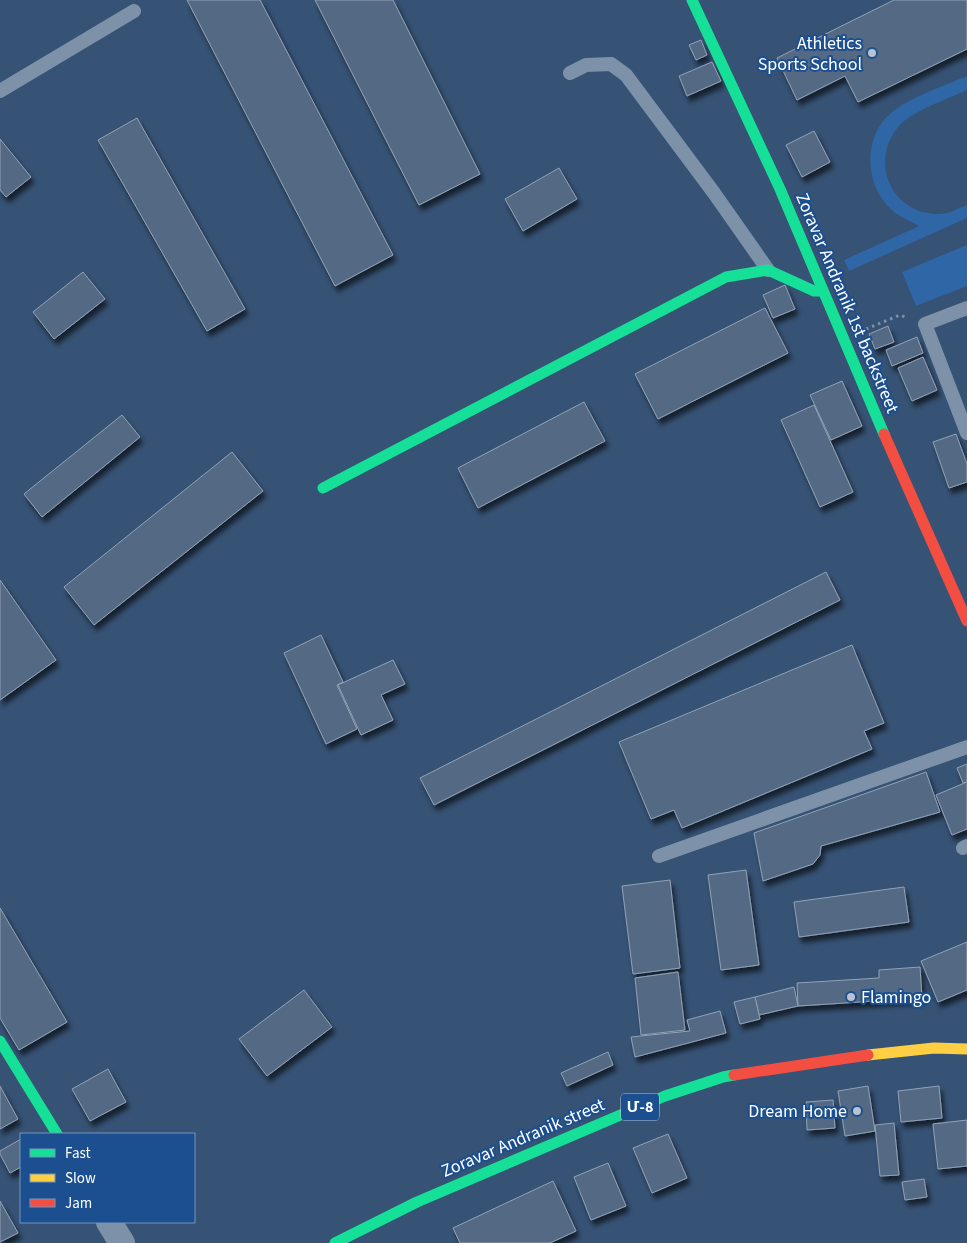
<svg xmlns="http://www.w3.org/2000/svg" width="967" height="1243" viewBox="0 0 967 1243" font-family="'Source Sans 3','Noto Sans Armenian',sans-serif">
	<defs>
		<filter id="shadow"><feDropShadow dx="3" dy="5.5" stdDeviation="2.5" flood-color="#0009"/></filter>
	</defs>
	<rect width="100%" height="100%" fill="#365274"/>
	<g fill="#2f66a5">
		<path d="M967,76V90C948,99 912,111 899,126C869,160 890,214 938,214C948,214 958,209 967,205V218L849,271L844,260L919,226C911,221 901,218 893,211C864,187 862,137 891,113C908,98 946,85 967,76Z"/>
		<polygon points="967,245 967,286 916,306 902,272"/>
	</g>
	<g fill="#526984" stroke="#92a2b6" filter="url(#shadow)">
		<polygon points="187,0 260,0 393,255 335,286"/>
		<polygon points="315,0 393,0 480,174 419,205"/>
		<polygon points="894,0 967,0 967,49 858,102 845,76 797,100 777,58"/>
		<polygon points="701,40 707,55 696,60 689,45"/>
		<polygon points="712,62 721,81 687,96 679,76"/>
		<polygon points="137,118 245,309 207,331 98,140"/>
		<polygon points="814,131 830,162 802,177 786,145"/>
		<polygon points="0,139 31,177 6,197 0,190"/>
		<polygon points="559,168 577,199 523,231 505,199"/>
		<polygon points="83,272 105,299 54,339 33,312"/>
		<polygon points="785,285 795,309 773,318 763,295"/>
		<polygon points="765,308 788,353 658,419 635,374"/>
		<polygon points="888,326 894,342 875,349 869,334"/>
		<polygon points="917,337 923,353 892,366 886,350"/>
		<polygon points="923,357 937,390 912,401 898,368"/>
		<polygon points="842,381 862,426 831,440 810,395"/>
		<polygon points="584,402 605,441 478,508 458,468"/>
		<polygon points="814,405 853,492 820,507 781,420"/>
		<polygon points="122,415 140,437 42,517 24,494"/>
		<polygon points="956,434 967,464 967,482 949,488 933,442"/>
		<polygon points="232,452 263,491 94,625 64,587"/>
		<polygon points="826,572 840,600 434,805 420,778"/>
		<polygon points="0,580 56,660 0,700"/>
		<polygon points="321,635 343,682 337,685 357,729 326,744 284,653"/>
		<polygon points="852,645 884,723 864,731 872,749 682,828 674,810 651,819 619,742"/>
		<polygon points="393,660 405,684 381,695 393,720 361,735 338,685"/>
		<polygon points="967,764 967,782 963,783 957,768"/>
		<polygon points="926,772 940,812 821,846 820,855 813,864 763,881 754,833"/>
		<polygon points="967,782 967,829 952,835 936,795"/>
		<polygon points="746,870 759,965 721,970 708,875"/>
		<polygon points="670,880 680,968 633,974 622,886"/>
		<polygon points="904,887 909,922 799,937 794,902"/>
		<polygon points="0,908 67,1022 19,1050 0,1018"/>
		<polygon points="967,942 967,990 938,1002 921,961"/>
		<polygon points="920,967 922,998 798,1006 797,983 879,978 879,970"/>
		<polygon points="678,972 685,1030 641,1035 635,978"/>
		<polygon points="794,987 798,1006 759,1015 755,997"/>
		<polygon points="304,990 332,1027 267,1076 239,1039"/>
		<polygon points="755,997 760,1019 740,1024 734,1002"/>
		<polygon points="720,1011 726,1033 635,1057 631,1037 690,1031 687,1020"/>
		<polygon points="608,1052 613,1065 567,1086 561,1073"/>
		<polygon points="108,1069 126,1102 90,1121 72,1089"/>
		<polygon points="0,1086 18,1119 0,1129"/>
		<polygon points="868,1086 875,1131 845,1136 838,1091"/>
		<polygon points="939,1086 942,1118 901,1122 898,1091"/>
		<polygon points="833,1100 835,1128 807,1130 806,1102"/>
		<polygon points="967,1120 967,1166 938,1169 933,1124"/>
		<polygon points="894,1123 899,1175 880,1176 875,1125"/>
		<polygon points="668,1134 687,1178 652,1193 633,1148"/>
		<polygon points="21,1139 21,1167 10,1173 0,1154 0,1151"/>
		<polygon points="608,1163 626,1206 591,1220 574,1177"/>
		<polygon points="924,1179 927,1197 905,1200 902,1182"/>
		<polygon points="553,1181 576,1231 550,1243 460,1243 453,1228"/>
		<polygon points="0,1201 18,1233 0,1242"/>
	</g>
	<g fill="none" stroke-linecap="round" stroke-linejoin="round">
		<polyline stroke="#7d92a8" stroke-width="3" stroke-dasharray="2.5 4" stroke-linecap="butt" points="866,329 900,315 908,318"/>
		<g stroke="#7d92a8" stroke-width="14">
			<polyline points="570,73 586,65 611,64 626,75 714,193 768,270"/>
			<polyline points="0,91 134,11"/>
			<polyline points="967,308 925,324 967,433"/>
			<polyline points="963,848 967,846"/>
			<polyline points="659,856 967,747"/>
		</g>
		<polyline stroke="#7d92a8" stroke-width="26" points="109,1222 122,1243"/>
		<g stroke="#16e098" stroke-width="11">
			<polyline points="692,0 780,189 884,434"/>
			<polyline points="323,488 726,277 768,270 814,291 822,291"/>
			<polyline points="0,1041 57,1134"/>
			<polyline points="335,1243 417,1202 665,1096 723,1077 734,1075"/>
		</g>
		<polyline stroke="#ffcf43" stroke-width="11" points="868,1055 934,1048 967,1049"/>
		<g stroke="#f24e42" stroke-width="11">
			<polyline points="884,434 967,621"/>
			<polyline points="734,1075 868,1055"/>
		</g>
	</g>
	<g fill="#b9c2ce" stroke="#1b4f8f" stroke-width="2">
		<circle cx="872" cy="53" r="5"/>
		<circle cx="851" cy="997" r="5"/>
		<circle cx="857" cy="1111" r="5"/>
	</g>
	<g text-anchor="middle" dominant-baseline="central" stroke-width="4" stroke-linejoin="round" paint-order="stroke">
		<rect fill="#1b4f8f" stroke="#bbcadd" stroke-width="1" x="621" y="1093.5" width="38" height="27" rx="4"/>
		<g font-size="16" font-weight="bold" fill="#fff">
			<text x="640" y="1107">Մ-8</text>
		</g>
		<g font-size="18" fill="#fff" stroke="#1b4f8f" text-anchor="end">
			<text x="862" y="43">Athletics<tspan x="862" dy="21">Sports School</tspan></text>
			<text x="861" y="997" text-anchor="start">Flamingo</text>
			<text x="847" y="1111">Dream Home</text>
		</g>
		<g font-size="18" fill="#fff" stroke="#1b4f8f">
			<text transform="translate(847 303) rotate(67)">Zoravar Andranik 1st backstreet</text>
			<text transform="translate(523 1138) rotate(-23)">Zoravar Andranik street</text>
		</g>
	</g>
	<rect x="20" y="1133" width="175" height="90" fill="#1b4f8f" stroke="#7695bc"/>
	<rect x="30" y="1149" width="25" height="8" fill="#16e098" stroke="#7695bc"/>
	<text x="65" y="1158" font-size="15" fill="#ffffff">Fast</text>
	<rect x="30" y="1174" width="25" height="8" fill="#ffcf43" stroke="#7695bc"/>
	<text x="65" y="1183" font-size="15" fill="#ffffff">Slow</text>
	<rect x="30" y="1199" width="25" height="8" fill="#f24e42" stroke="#7695bc"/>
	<text x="65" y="1208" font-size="15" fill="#ffffff">Jam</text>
</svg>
